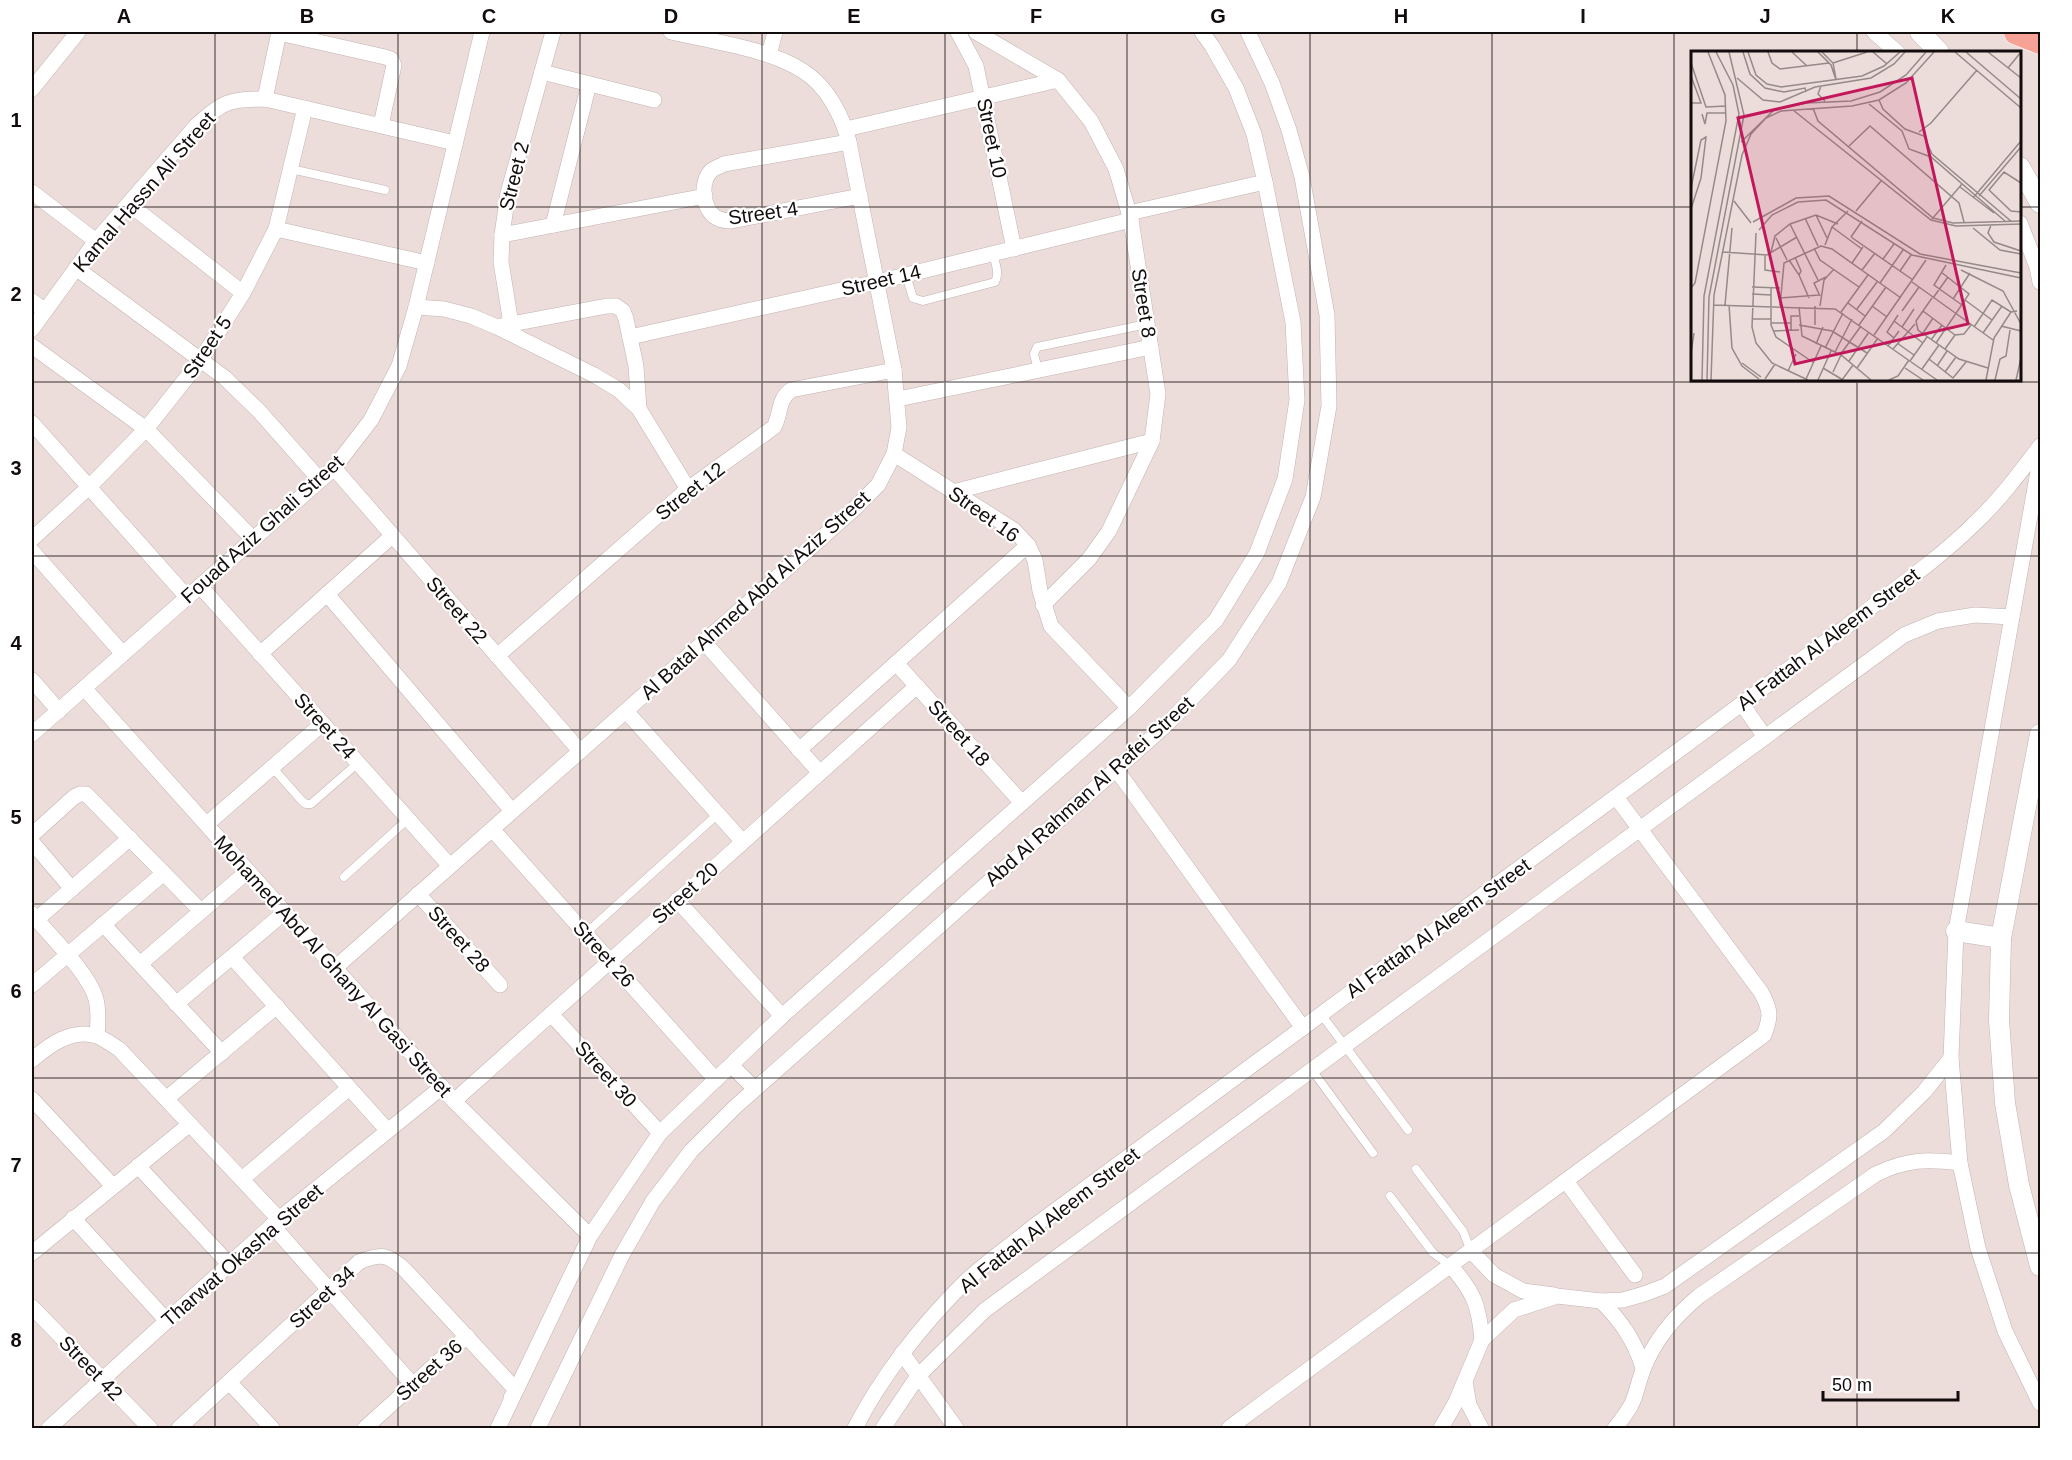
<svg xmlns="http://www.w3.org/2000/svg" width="2072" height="1460" viewBox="0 0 2072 1460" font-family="Arial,sans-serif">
	<rect width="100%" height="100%" fill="#ecddda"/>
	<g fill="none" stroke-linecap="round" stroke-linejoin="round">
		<g stroke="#c2b3b1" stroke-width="9">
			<g id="service">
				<polyline points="291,169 385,190"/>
				<path d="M906,275L913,298L923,301L995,282C1000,273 995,263 993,254"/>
				<polyline points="1038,370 1034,354 1037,347 1147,324"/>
				<polyline points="272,767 302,801 306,804 311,804 358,763"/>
				<polyline points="344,877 408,819"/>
				<polyline points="586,933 718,814"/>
				<polyline points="1321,1014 1408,1130"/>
				<polyline points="1312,1070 1373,1153"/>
				<polyline points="1416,1169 1463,1231 1471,1251"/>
				<polyline points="1390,1196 1433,1253 1450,1265"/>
			</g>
		</g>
		<g stroke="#c2b3b1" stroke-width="16">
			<g id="minor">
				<polyline points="958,32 976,66 1014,249"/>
				<polyline points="976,32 1058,80 1091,121 1116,169 1131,220 1158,394 1152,441 1109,531 1089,559 1043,605"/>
				<polyline points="1874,32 1897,52"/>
				<polyline points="279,33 385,57 391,59 394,65 381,125"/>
				<polyline points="769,55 775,32"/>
				<polyline points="542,72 654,100"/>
				<polyline points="32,89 78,32"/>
				<polyline points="265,99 279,32"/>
				<polyline points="846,129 1058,80"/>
				<path d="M849,142L724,164C721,166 714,168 711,171C700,182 702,210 717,218C721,220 727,221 731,221L860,196"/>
				<polyline points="32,192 96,241"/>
				<polyline points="129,204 243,293"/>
				<polyline points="1129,213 1265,182"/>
				<polyline points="2020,223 2037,267 2040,282"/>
				<polyline points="553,225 589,84"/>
				<polyline points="276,229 427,263"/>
				<polyline points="502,235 705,196"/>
				<polyline points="76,268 225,378 259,411 320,480"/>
				<polyline points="32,301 45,311"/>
				<polyline points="416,307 444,309 471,316 497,327 594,375 619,390 639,409 688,489"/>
				<polyline points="511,324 501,262 502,235 508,193 553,32"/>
				<polyline points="501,326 607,306 616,306 623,311 626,319 636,366 639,409"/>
				<path d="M32,329L96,241L197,125C223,101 230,99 265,99L455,143"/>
				<polyline points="630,337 877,282 1131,220"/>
				<polyline points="32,346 146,429 253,539"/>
				<polyline points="898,399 1151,347"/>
				<polyline points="32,423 187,597"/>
				<polyline points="894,454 1014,530 1028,545 1035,560 1040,591 1051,626 1129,708"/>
				<polyline points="2040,460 1956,931 1951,1058 1960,1163 1978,1248 2005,1331 2040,1403"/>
				<polyline points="334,468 580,751"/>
				<polyline points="953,492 1152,441"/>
				<polyline points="32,539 89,487 146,429 200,361 243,293 276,229 305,108"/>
				<polyline points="32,551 123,654"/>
				<polyline points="200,586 450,866"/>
				<polyline points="327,594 512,811"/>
				<polyline points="704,642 820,773"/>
				<polyline points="260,654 392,536"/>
				<path d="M497,656L688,489L774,427C781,414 778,399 791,390L894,370"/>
				<polyline points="896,663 1022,803"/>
				<polyline points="32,680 59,711"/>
				<polyline points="84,688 454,1101 590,1236"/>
				<polyline points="1742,704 1765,737"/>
				<polyline points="626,711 743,842"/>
				<polyline points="32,734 334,468 371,420 399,366 416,307 482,32"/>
				<polyline points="799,750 1028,545"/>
				<polyline points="1116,769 1303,1028"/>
				<polyline points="207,824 322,724"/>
				<polyline points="492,829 716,1080"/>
				<polyline points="32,835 74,797 80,794 86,794 201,911"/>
				<polyline points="32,842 72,889"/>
				<polyline points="418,894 500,985"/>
				<polyline points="677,900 782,1016"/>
				<path d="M32,914C50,936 89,973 96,999C99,1011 98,1024 97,1036"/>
				<polyline points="36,920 130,838"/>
				<polyline points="103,924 222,1053"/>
				<polyline points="232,957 388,1131"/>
				<polyline points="140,964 248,871"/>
				<path d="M335,968L853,510L878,485L894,454L899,427L894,370L849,142C842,115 827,86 803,71C769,49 711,41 671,32"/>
				<polyline points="32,985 164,873"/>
				<polyline points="176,1004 285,912"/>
				<polyline points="551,1014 660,1133"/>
				<path d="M32,1060C49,1045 72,1028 97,1036C105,1039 112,1045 119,1049L279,1219"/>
				<polyline points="731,1065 755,1089"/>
				<polyline points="32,1099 113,1186"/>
				<polyline points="166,1099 277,1006"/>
				<polyline points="454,1101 917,686"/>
				<polyline points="138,1166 229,1264"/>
				<polyline points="242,1179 349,1088"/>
				<polyline points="1566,1181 1635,1275"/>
				<polyline points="73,1218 167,1321"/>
				<polyline points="272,1225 413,1385"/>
				<polyline points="1471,1251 1494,1275 1523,1291 1554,1295"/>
				<polyline points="32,1253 190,1124"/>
				<path d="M1451,1266C1474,1293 1479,1305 1482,1340"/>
				<path d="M1601,1301C1621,1321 1635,1341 1643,1368"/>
				<polyline points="32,1307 150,1428"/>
				<polyline points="902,1353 956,1428"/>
				<polyline points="1465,1381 1469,1405 1481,1428"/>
				<polyline points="229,1382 272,1428"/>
				<polyline points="49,1428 279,1219 442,1087"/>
				<path d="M179,1428L359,1262C381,1253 388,1254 405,1270L516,1390L511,1398"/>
				<polyline points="365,1428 467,1336"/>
				<polyline points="498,1428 590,1236 660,1133 782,1016 1129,708 1216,620 1257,553 1285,479 1297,400 1293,322 1265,182 1254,134 1236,88 1212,46 1202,32"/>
				<polyline points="538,1428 622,1255 653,1201 691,1151 735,1107 1165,726 1229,660 1279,583 1313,497 1329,406 1327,315 1302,177 1289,130 1272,83 1248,32"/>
				<path d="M855,1428C881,1377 921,1326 962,1285C983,1264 1010,1246 1033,1227L1847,626C1889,593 1934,563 1972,526C1998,502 2019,474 2040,446"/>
				<polyline points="883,1428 918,1376 985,1310 1904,635 1938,621 1975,615 2012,617"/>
				<path d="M1229,1428L1764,1035C1771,1017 1771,1010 1761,992L1616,797"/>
				<polyline points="1441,1428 1456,1402 1482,1340 1514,1310 1557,1296 1601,1301 1623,1300 1644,1294 1665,1286 1884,1131 1924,1092 1951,1058"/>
				<path d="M1615,1428C1621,1420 1629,1411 1633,1401C1637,1391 1639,1380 1643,1370C1654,1340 1675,1316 1699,1296L1876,1174C1907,1159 1927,1159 1960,1163"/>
			</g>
		</g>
		<g stroke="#c2b3b1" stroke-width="21">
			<g id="tertiary">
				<polyline points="1920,32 1939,52"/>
				<polyline points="2020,167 2040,203"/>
				<polyline points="2040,734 2001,938 1999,1020 2005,1103 2019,1185 2040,1266"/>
				<polyline points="1956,931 2001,938"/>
			</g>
		</g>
		<g stroke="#fff" stroke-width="27">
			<polyline id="trunk" points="2017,32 2040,41"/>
		</g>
		<use href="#service" stroke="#fff" stroke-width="8"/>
		<use href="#minor" stroke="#fff" stroke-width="15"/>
		<use href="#tertiary" stroke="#fff" stroke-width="20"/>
		<use href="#trunk" stroke="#f6a296" stroke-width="26"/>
	</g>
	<path fill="none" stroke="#120d0c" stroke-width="1.5" stroke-opacity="0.55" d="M215,32V1428M398,32V1428M580,32V1428M762,32V1428M945,32V1428M1127,32V1428M1310,32V1428M1492,32V1428M1674,32V1428M1857,32V52M32,207H1692M2020,207H2040M1857,380V1428M32,382H2040M32,556H2040M32,730H2040M32,904H2040M32,1078H2040M32,1253H2040"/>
	<g text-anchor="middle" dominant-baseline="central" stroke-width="4.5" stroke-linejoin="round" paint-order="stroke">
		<g font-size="20" fill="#120d0c" stroke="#fff">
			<text transform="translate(992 138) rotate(78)">Street 10</text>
			<text transform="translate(514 176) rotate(-76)">Street 2</text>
			<text transform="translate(144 192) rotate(-49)">Kamal Hassn Ali Street</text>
			<text transform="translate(763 213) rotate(-8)">Street 4</text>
			<text transform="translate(881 280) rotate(-13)">Street 14</text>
			<text transform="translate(1144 303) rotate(81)">Street 8</text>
			<text transform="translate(207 347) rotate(-56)">Street 5</text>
			<text transform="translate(690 491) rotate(-38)">Street 12</text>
			<text transform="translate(984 514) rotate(35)">Street 16</text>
			<text transform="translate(262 529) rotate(-42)">Fouad Aziz Ghali Street</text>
			<text transform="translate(755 595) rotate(-42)">Al Batal Ahmed Abd Al Aziz Street</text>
			<text transform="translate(457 610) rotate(49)">Street 22</text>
			<text transform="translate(1828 639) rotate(-37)">Al Fattah Al Aleem Street</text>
			<text transform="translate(325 726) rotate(48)">Street 24</text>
			<text transform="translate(959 733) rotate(48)">Street 18</text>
			<text transform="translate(1089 791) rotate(-42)">Abd Al Rahman Al Rafei Street</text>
			<text transform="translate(685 893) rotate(-42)">Street 20</text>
			<text transform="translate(1438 928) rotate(-36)">Al Fattah Al Aleem Street</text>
			<text transform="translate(459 939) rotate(48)">Street 28</text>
			<text transform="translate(604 954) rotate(48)">Street 26</text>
			<text transform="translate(333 966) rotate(48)">Mohamed Abd Al Ghany Al Gasi Street</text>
			<text transform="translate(606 1074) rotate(48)">Street 30</text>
			<text transform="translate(1049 1220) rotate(-38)">Al Fattah Al Aleem Street</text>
			<text transform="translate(242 1255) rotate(-41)">Tharwat Okasha Street</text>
			<text transform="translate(322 1297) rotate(-43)">Street 34</text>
			<text transform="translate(91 1368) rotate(46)">Street 42</text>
			<text transform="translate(429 1370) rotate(-42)">Street 36</text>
		</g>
	</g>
	<g transform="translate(1691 51)">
		<rect width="330" height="330" fill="#ecddda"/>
		<path fill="none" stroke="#958a88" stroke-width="1.5" d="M52,1L59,23L74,37L93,41L114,37L115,41M57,1L65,24L76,33L90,36L171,25L193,15L209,1M77,1L81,12L89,18L138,12M101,1L116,15M127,1L140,14L145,29M131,1L142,12L145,28M182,1L196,13M264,1L330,57M275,1L330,48M297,1L330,27M0,12L15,56L35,55M142,12L176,1M317,17L330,1M0,25L10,52H0M46,27L72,49L89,51L124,36L180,27L203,13L214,1M130,35L127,43L134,50M188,49L192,58L214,78L233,85L241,103L321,171M178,53L211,80L218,98L240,106L315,171M122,57L127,70L242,167L262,172L330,170M102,59L240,169L265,175L330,173M11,63L14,73L16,62H35M228,81L240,72L286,19M50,91L83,59L115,52L160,50L189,41L215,24L235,1M158,95L179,75L268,152L273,171M330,132L313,121L298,139L320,160L330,161M269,136L303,162M0,137L10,89L15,86L10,127L0,158M288,145L330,96M282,147L330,90M43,150L60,172M165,160L190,130M125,164L136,187M114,167L127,195M241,168L271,133M62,171L105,147L138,145L229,203L330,222M99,173L127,229M300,174L297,182L303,191L330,200M141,176L171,198M282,177L309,199L330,203M68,179L81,164L107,151L135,149L221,204L330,227M65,182L61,276L65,292L81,312L117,329M160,186L222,229M160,186L171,170M85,187L96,209M134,194L141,176L157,160M123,197L129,209L168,236M32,201L76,204L106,186M80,201L84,185L99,173L125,164L147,173M74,204V219L89,221M192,208L203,193M98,209L108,224L110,220L104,206M161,212L172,196M255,214L243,234L271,254M171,219L184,202M270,219L312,240L330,273M209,220L220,204M108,224L118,247M221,231L302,289M189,232L212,199M61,236L89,237M0,237L4,232L35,70L34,44L17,1M80,237V274L85,286L123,312M61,243L80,244M129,245L123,232L135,226M89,247L128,244M241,247L225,270L227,279L268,308L297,317M242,247L257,226M262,248L279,222M274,249L301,269M157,252L174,265M22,254L144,258L246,329M34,254L41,177M38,254L41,297L51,315L68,328M89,255L93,212L130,195L141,198L210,247M124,255V274M129,255L133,229L143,218M181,255L196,266M108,256L111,285L150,304L180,329M166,258L186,231M211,260L228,236M232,260L264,284M150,261L177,224M61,268H80M203,270L232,292M80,272H100M108,274L141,280L176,302M168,274L195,236M310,275L330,280M211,276L223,258M283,276L301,249L320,261M100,279V265H108M82,280L108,279M232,282L242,267M292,282L311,255M183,284L235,209M203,287L196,281L207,264M240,289L251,274M206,292L223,304M245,292L278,243L250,221M125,293L132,276M197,295L208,280M134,297L152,262M202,298L224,273M254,298L264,284L273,283L280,274M144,301L161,268M0,303L3,282M149,304L170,275M238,308L262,327L275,311M158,310L178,281M219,310L236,286M51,312L70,326M246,315L256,300M132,317L152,329M166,317L187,287M214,317L232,329M231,318L248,294M97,320L105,303M142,321L150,304M254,321L265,306M74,328L84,313M115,328L130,295M11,329L13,245L48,63L42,34L25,1M16,329L18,246L53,64L38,1M20,329L23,244L51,104L60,83L75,67L90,60L161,55L188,49L215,32L243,1M127,329L140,300M151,329L162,314M198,329L207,325L218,309M295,329L303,287L320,261L326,260M304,329L309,308L315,305L319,279M325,329L330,307"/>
		<path fill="#c2185b" fill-opacity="0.15" stroke="#c2185b" stroke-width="3" d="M221,27L277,273L104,313L47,67Z"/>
		<rect width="330" height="330" fill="none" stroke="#120d0c" stroke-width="3"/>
	</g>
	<rect width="2072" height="1460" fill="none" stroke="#ffffff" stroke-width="66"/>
	<path d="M1823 1391v9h135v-9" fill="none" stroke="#120d0c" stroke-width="3"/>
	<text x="1832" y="1391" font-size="18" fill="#120d0c" stroke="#ffffff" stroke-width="4.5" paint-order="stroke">50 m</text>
	<rect x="33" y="33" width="2006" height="1394" fill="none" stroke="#120d0c" stroke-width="2"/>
	<g font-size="20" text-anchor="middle" font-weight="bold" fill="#120d0c">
		<text x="124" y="23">A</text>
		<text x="307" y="23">B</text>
		<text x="489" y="23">C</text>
		<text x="671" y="23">D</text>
		<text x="854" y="23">E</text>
		<text x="1036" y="23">F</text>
		<text x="1218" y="23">G</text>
		<text x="1401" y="23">H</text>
		<text x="1583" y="23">I</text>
		<text x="1765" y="23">J</text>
		<text x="1948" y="23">K</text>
		<text x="16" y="127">1</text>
		<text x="16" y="301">2</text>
		<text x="16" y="475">3</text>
		<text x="16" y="650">4</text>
		<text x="16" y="824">5</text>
		<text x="16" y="998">6</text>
		<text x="16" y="1172">7</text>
		<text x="16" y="1347">8</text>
	</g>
</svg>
